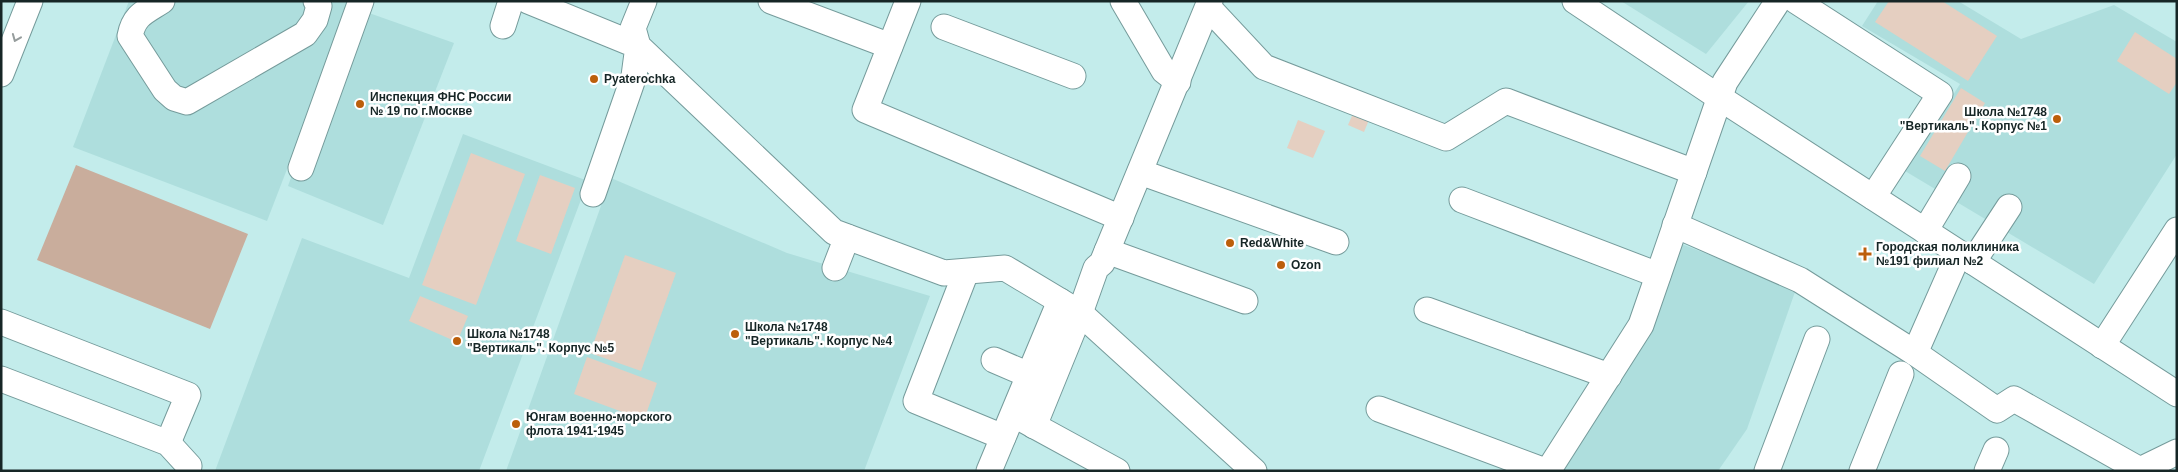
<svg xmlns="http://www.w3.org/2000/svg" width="2178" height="472" viewBox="0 0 2178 472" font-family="Helvetica,sans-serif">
	<rect width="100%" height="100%" fill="#c3eceb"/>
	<g fill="#aededd">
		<polygon points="129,1 352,1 267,221 73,147"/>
		<polygon points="1621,1 1749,1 1706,54"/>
		<polygon points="1878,1 1958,1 2021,39 2114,5 2177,42 2177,154 2094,284 1905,171 1960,84 1862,26"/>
		<polygon points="352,7 454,43 383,225 288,186"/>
		<polygon points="463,134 588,181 479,471 215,471 302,238 409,278"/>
		<polygon points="611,178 787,253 930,296 864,471 506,471"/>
		<polygon points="1679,243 1796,289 1747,429 1718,471 1563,471"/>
	</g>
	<g fill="#e5cfc1">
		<polygon points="1889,1 1942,1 1997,36 1968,81 1875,22"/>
		<polygon points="2135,32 2177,59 2177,82 2169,94 2117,61"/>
		<polygon points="1961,88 1985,103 1945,171 1920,156"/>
		<polygon points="1355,109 1371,115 1364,132 1348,125"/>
		<polygon points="1298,120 1325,131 1313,158 1287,148"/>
		<polygon points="471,153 525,174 476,305 422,285"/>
		<polygon points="540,175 575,188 551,254 516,241"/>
		<polygon points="625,255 676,273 641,371 590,353"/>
		<polygon points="420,296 468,316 457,342 409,321"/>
		<polygon points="587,357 657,383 644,420 574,394"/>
	</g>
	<polygon fill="#c9ad9c" points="76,165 248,234 210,329 37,260"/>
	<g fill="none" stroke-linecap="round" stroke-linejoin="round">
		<g stroke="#759b9b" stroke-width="27">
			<g id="minor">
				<path d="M162,1C145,12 134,15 130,36L165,90L174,98L187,102L305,34L315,20L319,6L316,1"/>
				<polyline points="528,1 638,46 634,76 593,194"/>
				<polyline points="644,1 633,28 638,46 834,232 944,273 1005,268 1080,313 1254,471"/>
				<polyline points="771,1 890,46"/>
				<polyline points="908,1 865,110 1121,218"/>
				<polyline points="1123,1 1164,71 1178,82"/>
				<polyline points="1575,1 1720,98 2177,394"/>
				<polyline points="1796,1 1940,94 1873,197"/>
				<polyline points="1208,7 1264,67 1446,138 1506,101 1694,172"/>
				<polyline points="503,26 511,1"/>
				<polyline points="944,27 1073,76"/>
				<polyline points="1,74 30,1"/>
				<polyline points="301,168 361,1"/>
				<polyline points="1140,172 1336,242"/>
				<polyline points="1462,200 1658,275"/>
				<polyline points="1675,225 1800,280 1915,353 1959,253"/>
				<polyline points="1925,231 1958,176"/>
				<polyline points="1107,251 1245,301"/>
				<polyline points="1973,262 2009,207"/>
				<polyline points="835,268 847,237"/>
				<polyline points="966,272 916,401 1003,437"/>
				<polyline points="1427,310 1609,376"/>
				<polyline points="1,322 188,395 168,443"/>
				<polyline points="2102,346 2177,230"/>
				<polyline points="1915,353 1997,410 2014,399 2140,470 2177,452"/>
				<polyline points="994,360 1029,375"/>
				<polyline points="1,379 168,443 189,466 188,471"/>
				<polyline points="1379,409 1545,471"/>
				<polyline points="1020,418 1117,471"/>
				<polyline points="1034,426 1080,313 1096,268 1102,263 1210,1"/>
				<polyline points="989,471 1060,301"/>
				<polyline points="1548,471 1641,325 1725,82 1778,1"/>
				<polyline points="1767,471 1817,339"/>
				<polyline points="1862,471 1901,374"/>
				<polyline points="1987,471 1996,450"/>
			</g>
		</g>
		<use href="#minor" stroke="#fff" stroke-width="25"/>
	</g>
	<defs><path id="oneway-chevron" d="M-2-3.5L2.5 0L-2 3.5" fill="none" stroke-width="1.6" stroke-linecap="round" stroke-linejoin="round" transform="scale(1.25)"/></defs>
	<use stroke="#969d9d" href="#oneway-chevron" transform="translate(16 38) rotate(112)"/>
	<g fill="#bc5f0b" stroke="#fff" stroke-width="2">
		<circle cx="594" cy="79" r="5"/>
		<circle cx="360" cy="104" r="5"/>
		<circle cx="2057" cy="119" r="5"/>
		<circle cx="1230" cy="243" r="5"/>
		<path d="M1862.5 246.5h5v5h5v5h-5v5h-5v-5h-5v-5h5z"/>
		<circle cx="1281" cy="265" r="5"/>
		<circle cx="735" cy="334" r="5"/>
		<circle cx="457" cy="341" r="5"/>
		<circle cx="516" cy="424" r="5"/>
	</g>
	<g text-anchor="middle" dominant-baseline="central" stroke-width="5" stroke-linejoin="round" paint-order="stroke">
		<g font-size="12" font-weight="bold" fill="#162626" stroke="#fff" text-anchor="start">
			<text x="604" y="79">Pyaterochka</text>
			<text x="370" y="97">Инспекция ФНС России<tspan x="370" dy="14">№ 19 по г.Москве</tspan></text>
			<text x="2047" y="112" text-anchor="end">Школа №1748<tspan x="2047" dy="14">"Вертикаль". Корпус №1</tspan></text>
			<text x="1240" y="243">Red&amp;White</text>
			<text x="1876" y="247">Городская поликлиника<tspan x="1876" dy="14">№191 филиал №2</tspan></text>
			<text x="1291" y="265">Ozon</text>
			<text x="745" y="327">Школа №1748<tspan x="745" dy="14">"Вертикаль". Корпус №4</tspan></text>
			<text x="467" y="334">Школа №1748<tspan x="467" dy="14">"Вертикаль". Корпус №5</tspan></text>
			<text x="526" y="417">Юнгам военно-морского<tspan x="526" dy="14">флота 1941-1945</tspan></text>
		</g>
	</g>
	<rect width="2178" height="472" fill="none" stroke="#162626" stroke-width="5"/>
</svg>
